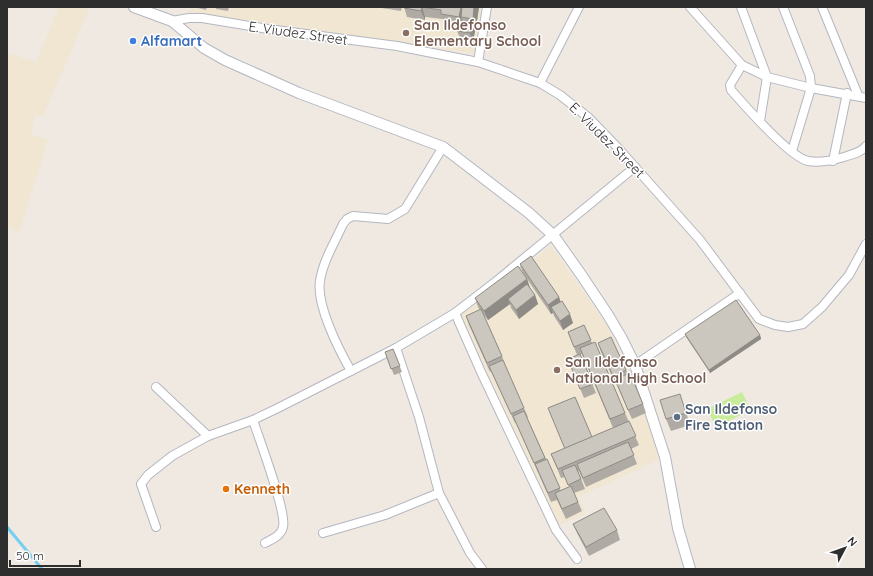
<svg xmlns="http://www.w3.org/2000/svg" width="873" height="576" viewBox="0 0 873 576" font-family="Quicksand,sans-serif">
	<rect width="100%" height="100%" fill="#efe9e1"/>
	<g fill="#f0e6d1">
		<polygon points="59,7 90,7 43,116 35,114 31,134 48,140 19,232 7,227 7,53 36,62"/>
		<polygon points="191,7 484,7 476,54 189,12"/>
		<polygon points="551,246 608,327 648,413 658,460 578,497 586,514 559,525 461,315"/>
	</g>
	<polygon fill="#c9ec9a" points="742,392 751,410 716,427 707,409"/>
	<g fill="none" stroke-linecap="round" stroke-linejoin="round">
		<polyline stroke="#75cff0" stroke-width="3" points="7,527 42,569"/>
		<g stroke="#b4b7c1" stroke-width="10">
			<g id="minor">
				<polyline points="690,7 742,65 767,77 811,88 866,98"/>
				<polyline points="741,7 767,77 760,121"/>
				<polyline points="783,7 810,76 811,88 792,151"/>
				<polyline points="822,7 858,95"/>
				<polyline points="172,21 189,18 202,18 268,29 397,46 478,62 540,83 560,95 589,118 618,148 700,240 759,319 775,325 788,327 803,324 822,307 849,275 866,244"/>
				<polyline points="478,62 487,7"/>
				<path d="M742,65L730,85L731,90C745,106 790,157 808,161C819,163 834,160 844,157C852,154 861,153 866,146"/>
				<polyline points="540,83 579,7"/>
				<polyline points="833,161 847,93"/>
				<polyline points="455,313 481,372 556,530 577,559"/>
				<polyline points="396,348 419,417 439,493 470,553 482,569"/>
				<polyline points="635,365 740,293"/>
				<path d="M351,371C339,350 316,305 320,281C323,261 335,242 343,224L347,219L353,216L388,219L405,209L443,147"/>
				<polyline points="156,387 208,436"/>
				<path d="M253,420C259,439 287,512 283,527C281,536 272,539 265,543"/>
				<polyline points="156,527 141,484 148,475 172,456 208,436 253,420 276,409 396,348 455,313 494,283 635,167"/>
				<polyline points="323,533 385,515 439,493"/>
			</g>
		</g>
		<g stroke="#b4b7c1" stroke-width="12">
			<polyline id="tertiary" points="134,7 172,21 204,48 225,60 299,93 443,147 529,213 553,235 580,273 608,315 621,337 635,365 665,457 678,528 690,569"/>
		</g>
		<use href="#minor" stroke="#fff" stroke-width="8"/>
		<use href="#tertiary" stroke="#fff" stroke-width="10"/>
	</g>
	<g fill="#afaba4">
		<polygon points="194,7 207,7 206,10"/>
		<polygon points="216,7 229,7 228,11 216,9"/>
		<polygon points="375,7 402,7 401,11"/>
		<polygon points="404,7 479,7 476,28 474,28 475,31 473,42 461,40 457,31 458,25 444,23 443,19 425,17 425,20 407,17"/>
		<polygon points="520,264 559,297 560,301 573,323 563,330 554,316 553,313 551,314 523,273"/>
		<polygon points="527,279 530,288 530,289 535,295 538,304 519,319 511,308 510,304 488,320 483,314 502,356 505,365 524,408 528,417 527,418 546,459 547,459 561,491 569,487 565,477 561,478 551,454 613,428 582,354 580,355 596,393 584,398 568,359 577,355 568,332 584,325 592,343 625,413 639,445 631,449 637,464 586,487 579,471 578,471 585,489 574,493 582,511 566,519 557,500 551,502 516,423 515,423 491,371 490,372 469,325 466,316 480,310 478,307 475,298"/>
		<polygon points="685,334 760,335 761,339 710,373 686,337"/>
		<polygon points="598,343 626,370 643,404 646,413 632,419 617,385 616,385 601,352"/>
		<polygon points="393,349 402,372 394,375 385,352"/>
		<polygon points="684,406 690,425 671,431 666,419"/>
		<polygon points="573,524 617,530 620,540 589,556 577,533"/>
	</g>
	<g fill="#8e8b86">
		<polygon points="422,7 425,17 425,20 421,11"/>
		<polygon points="461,7 465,7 461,17 463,23 463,26 459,17"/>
		<polygon points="474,7 479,7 476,28 473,19"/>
		<polygon points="472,22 475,31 473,42 470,33"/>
		<polygon points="527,279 530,288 511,303 508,299 510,304 488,320 484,311"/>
		<polygon points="535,295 538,304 519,319 516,310"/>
		<polygon points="559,297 562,306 551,307 553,313 551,314 548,305"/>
		<polygon points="570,314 573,323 563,330 560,321"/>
		<polygon points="760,335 761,339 710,373 709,370"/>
	</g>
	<g fill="#cbc7bf" stroke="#8e8b86">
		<polygon points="404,7 461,7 459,17 441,14 441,10 422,7 421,11 404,8"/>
		<polygon points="462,7 474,7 473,19 461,17"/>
		<polygon points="459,20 472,22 470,33 457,31"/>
		<polygon points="531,256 559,297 548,305 520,264"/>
		<polygon points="518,266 527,279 484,311 475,298"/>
		<polygon points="527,284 535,295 516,310 508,299"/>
		<polygon points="736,300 760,335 709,370 685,334"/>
		<polygon points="562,301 570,314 560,321 551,307"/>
		<polygon points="481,309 502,356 487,363 466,316"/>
		<polygon points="584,325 591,340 574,347 568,332"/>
		<polygon points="611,337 626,370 613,376 598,343"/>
		<polygon points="595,342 625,413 610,419 580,348"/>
		<polygon points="393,349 400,366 391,369 385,352"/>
		<polygon points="580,354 593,384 580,389 568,359"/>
		<polygon points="503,360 524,408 511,414 489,366"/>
		<polygon points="630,373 643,404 628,410 615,379"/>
		<polygon points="680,394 686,413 666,419 660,400"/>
		<polygon points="575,397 592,437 565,449 548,408"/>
		<polygon points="524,411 545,458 534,463 513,416"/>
		<polygon points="629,421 636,436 558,469 551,454"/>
		<polygon points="628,442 634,455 583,478 577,464"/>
		<polygon points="547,459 560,488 548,493 535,464"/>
		<polygon points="575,465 581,479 568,485 562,470"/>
		<polygon points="571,486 578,502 562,509 555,493"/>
		<polygon points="604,508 617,530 586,547 573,524"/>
	</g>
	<g fill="#8d6e63" stroke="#fff" stroke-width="1.5">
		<circle cx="406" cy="33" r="4"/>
		<circle cx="557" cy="370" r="4"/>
	</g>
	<circle fill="#3f7fe0" stroke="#fff" stroke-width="1.5" cx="133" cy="41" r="4"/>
	<circle fill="#5c6f8a" stroke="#fff" stroke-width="1.5" cx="677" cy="417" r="4"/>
	<circle fill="#e8710a" stroke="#fff" stroke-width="1.5" cx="226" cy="489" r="4"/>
	<g text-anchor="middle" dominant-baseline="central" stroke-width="3" stroke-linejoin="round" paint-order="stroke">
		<g font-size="14" font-weight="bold" fill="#785e54" stroke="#fff" text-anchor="start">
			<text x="414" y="25">San Ildefonso<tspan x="414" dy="16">Elementary School</tspan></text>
			<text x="565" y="362">San Ildefonso<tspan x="565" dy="16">National High School</tspan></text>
		</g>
		<g font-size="14" fill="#2e2e2e" stroke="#fff">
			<text transform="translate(298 33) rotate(8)">E. Viudez Street</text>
			<text transform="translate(607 140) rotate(45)">E. Viudez Street</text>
		</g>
		<g font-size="14" font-weight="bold" fill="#366cbe" stroke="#fff" text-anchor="start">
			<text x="141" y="41">Alfamart</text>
		</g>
		<g font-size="14" font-weight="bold" fill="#4e5e75" stroke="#fff" text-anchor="start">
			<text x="685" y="409">San Ildefonso<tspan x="685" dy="16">Fire Station</tspan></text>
		</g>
		<g font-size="14" font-weight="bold" fill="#c56008" stroke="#fff" text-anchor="start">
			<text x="234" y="489">Kenneth</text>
		</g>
	</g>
	<rect width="873" height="576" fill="none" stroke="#2e2e2e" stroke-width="16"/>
	<g transform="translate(845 548) rotate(49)" stroke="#ffffff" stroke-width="3" paint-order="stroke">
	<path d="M0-3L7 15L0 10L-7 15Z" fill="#2e2e2e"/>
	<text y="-6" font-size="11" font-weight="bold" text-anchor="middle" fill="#2e2e2e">N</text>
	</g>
	<path d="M10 560v6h70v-6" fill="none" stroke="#2e2e2e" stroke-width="2"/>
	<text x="16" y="560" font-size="12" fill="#2e2e2e" stroke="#ffffff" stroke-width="3" paint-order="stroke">50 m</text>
</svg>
